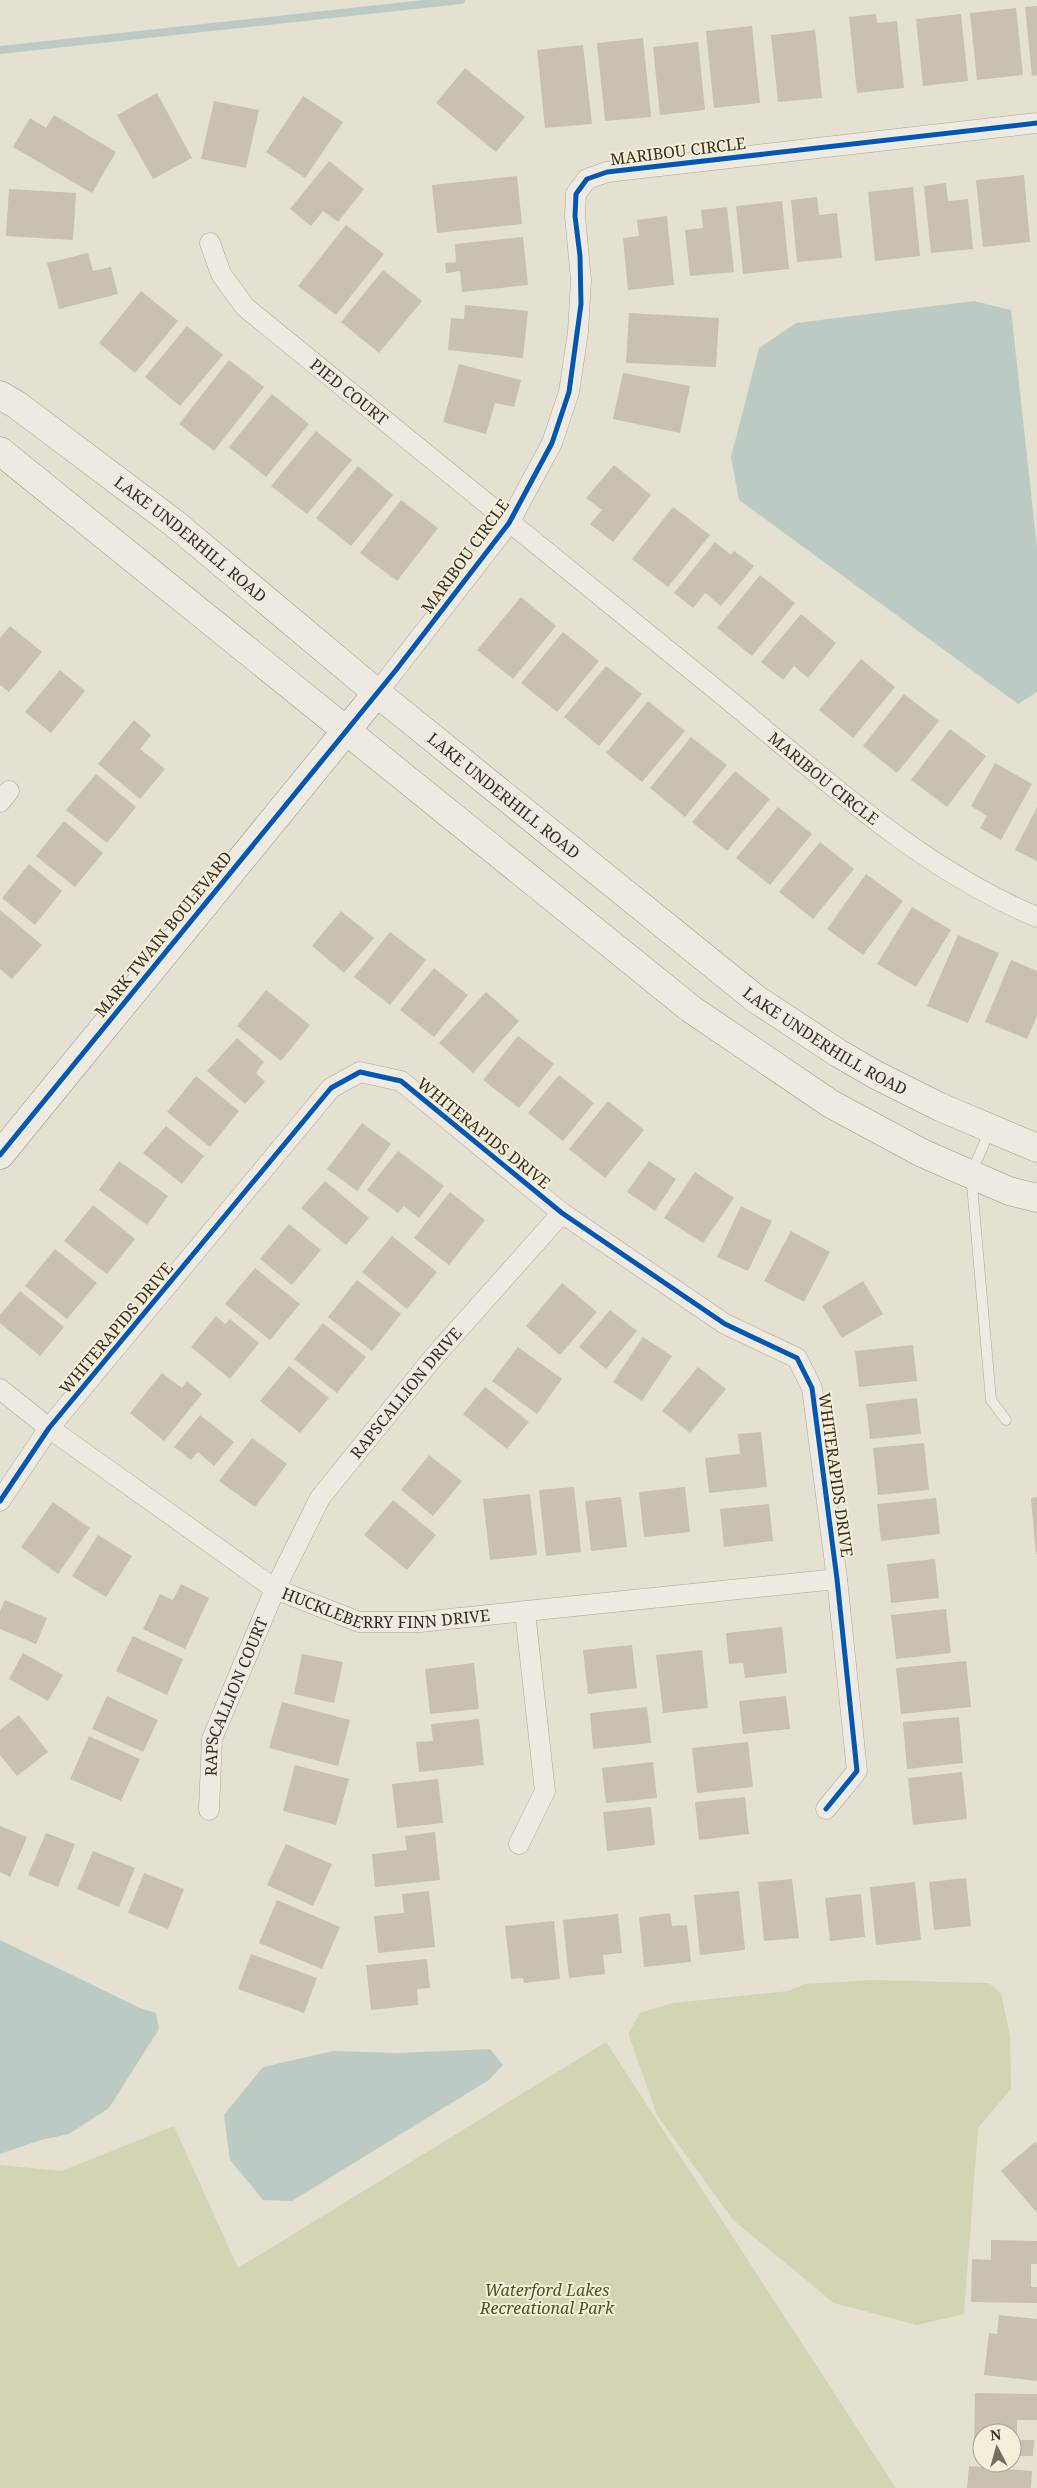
<svg xmlns="http://www.w3.org/2000/svg" width="1037" height="2488" viewBox="0 0 1037 2488" font-family="'Noto Serif',serif">
	<rect width="100%" height="100%" fill="#e5e1d0"/>
	<g fill="#d1d5b3">
		<polygon points="873,1980 989,1983 1001,1993 1010,2036 1011,2089 978,2128 964,2314 917,2325 834,2303 733,2220 657,2115 629,2036 629,2032 640,2013 672,2003 788,1991 805,1984"/>
		<polygon points="606,2042 896,2488 0,2488 0,2165 62,2171 174,2126 238,2268"/>
	</g>
	<g fill="#bbcbc3">
		<polygon points="974,301 1011,310 1037,547 1037,692 1018,704 739,500 731,457 759,348 796,323"/>
		<polygon points="0,1940 140,2008 156,2013 159,2029 109,2108 69,2134 41,2140 0,2154"/>
		<polygon points="490,2049 503,2065 489,2080 292,2201 263,2200 230,2160 224,2115 263,2067 333,2051 399,2053"/>
	</g>
	<g fill="none" stroke-linecap="round" stroke-linejoin="round">
		<polyline stroke="#bbcbc3" stroke-width="8" points="0,50 461,0"/>
	</g>
	<g fill="#c8c0b1">
		<polygon points="1037,6 1037,75 1032,76 1025,7"/>
		<polygon points="1016,8 1023,75 977,80 970,13"/>
		<polygon points="876,14 877,23 897,21 904,88 857,93 849,17"/>
		<polygon points="961,14 968,81 923,86 916,19"/>
		<polygon points="752,26 760,103 714,108 706,31"/>
		<polygon points="815,30 822,98 778,102 771,35"/>
		<polygon points="643,38 651,117 605,121 597,43"/>
		<polygon points="698,42 705,110 660,115 653,47"/>
		<polygon points="583,45 592,124 545,128 537,50"/>
		<polygon points="465,68 525,117 496,152 436,103"/>
		<polygon points="157,93 192,158 153,179 117,115"/>
		<polygon points="303,96 343,122 305,178 266,152"/>
		<polygon points="214,101 259,110 246,168 201,159"/>
		<polygon points="54,115 116,152 92,193 13,147 30,118 46,128"/>
		<polygon points="329,161 364,189 338,222 323,211 311,226 290,209"/>
		<polygon points="1024,175 1030,242 983,247 976,180"/>
		<polygon points="517,176 522,224 437,233 432,185"/>
		<polygon points="946,183 948,201 968,199 973,249 931,253 924,186"/>
		<polygon points="913,187 920,256 875,261 868,192"/>
		<polygon points="9,189 76,193 73,240 6,236"/>
		<polygon points="817,197 819,215 837,213 842,258 797,262 791,200"/>
		<polygon points="782,201 789,269 743,274 736,206"/>
		<polygon points="727,207 734,272 690,276 685,230 703,228 701,210"/>
		<polygon points="667,216 674,285 628,290 623,238 639,236 637,220"/>
		<polygon points="346,225 384,254 336,315 298,286"/>
		<polygon points="523,237 528,285 462,292 460,271 446,273 445,263 456,262 455,244"/>
		<polygon points="88,253 93,271 111,267 118,294 59,309 47,263"/>
		<polygon points="383,270 422,301 379,353 341,322"/>
		<polygon points="141,291 178,321 135,373 99,343"/>
		<polygon points="465,305 528,311 523,358 448,350 451,318 464,319"/>
		<polygon points="629,313 719,318 716,367 626,363"/>
		<polygon points="187,326 223,355 180,406 145,377"/>
		<polygon points="229,360 264,387 214,451 179,424"/>
		<polygon points="459,364 521,380 514,407 495,403 486,434 443,422"/>
		<polygon points="623,373 690,386 680,433 613,419"/>
		<polygon points="272,394 309,424 266,477 229,447"/>
		<polygon points="316,431 352,460 307,514 271,486"/>
		<polygon points="614,465 651,495 613,542 590,524 602,510 586,498"/>
		<polygon points="358,466 393,495 351,546 316,518"/>
		<polygon points="401,500 438,528 397,581 360,553"/>
		<polygon points="673,507 710,535 668,587 632,559"/>
		<polygon points="715,542 731,555 734,551 754,566 721,606 705,593 693,608 674,593"/>
		<polygon points="760,575 795,603 752,656 717,628"/>
		<polygon points="521,597 556,626 513,679 477,650"/>
		<polygon points="801,614 836,643 808,678 794,666 783,680 761,662"/>
		<polygon points="10,626 42,652 9,692 0,685 0,638"/>
		<polygon points="563,632 599,661 557,712 521,683"/>
		<polygon points="861,659 895,687 853,738 819,710"/>
		<polygon points="606,666 642,694 599,746 564,717"/>
		<polygon points="60,670 85,691 51,733 25,712"/>
		<polygon points="904,694 939,721 897,773 863,746"/>
		<polygon points="648,701 685,731 642,782 606,753"/>
		<polygon points="134,720 151,735 140,749 165,769 140,799 98,764"/>
		<polygon points="950,729 986,756 947,807 911,780"/>
		<polygon points="691,737 727,765 685,817 650,788"/>
		<polygon points="995,763 1032,784 1001,840 980,828 987,816 971,806"/>
		<polygon points="735,771 770,799 727,851 692,822"/>
		<polygon points="96,774 136,807 107,843 66,810"/>
		<polygon points="778,807 812,834 770,885 736,858"/>
		<polygon points="1037,807 1037,861 1015,850"/>
		<polygon points="64,821 103,853 75,887 36,856"/>
		<polygon points="820,842 854,869 813,919 779,892"/>
		<polygon points="29,864 62,891 35,925 2,898"/>
		<polygon points="866,874 903,901 863,955 827,929"/>
		<polygon points="912,907 951,930 916,987 877,964"/>
		<polygon points="0,910 42,945 12,979 0,969"/>
		<polygon points="341,911 374,938 344,973 312,946"/>
		<polygon points="390,932 426,960 390,1005 354,977"/>
		<polygon points="958,935 999,953 968,1023 927,1006"/>
		<polygon points="1011,960 1037,971 1037,1016 1027,1039 985,1022"/>
		<polygon points="434,968 468,995 434,1037 400,1010"/>
		<polygon points="266,990 310,1025 281,1061 237,1026"/>
		<polygon points="486,992 519,1021 473,1073 439,1043"/>
		<polygon points="518,1036 554,1064 519,1108 483,1080"/>
		<polygon points="237,1038 264,1062 256,1073 265,1082 245,1104 207,1071"/>
		<polygon points="559,1075 594,1103 563,1141 528,1113"/>
		<polygon points="196,1076 239,1111 210,1147 167,1112"/>
		<polygon points="608,1101 644,1130 605,1178 569,1149"/>
		<polygon points="362,1123 391,1144 357,1191 327,1169"/>
		<polygon points="166,1126 204,1156 182,1184 143,1153"/>
		<polygon points="398,1151 444,1186 419,1218 404,1206 398,1213 367,1190"/>
		<polygon points="119,1161 168,1196 147,1225 99,1190"/>
		<polygon points="649,1161 676,1179 655,1211 627,1192"/>
		<polygon points="695,1172 734,1198 703,1243 664,1218"/>
		<polygon points="325,1181 369,1218 346,1245 301,1208"/>
		<polygon points="450,1192 485,1220 449,1265 414,1238"/>
		<polygon points="93,1205 135,1239 107,1274 64,1241"/>
		<polygon points="741,1206 772,1221 748,1271 717,1257"/>
		<polygon points="289,1224 321,1250 292,1285 260,1259"/>
		<polygon points="791,1231 830,1252 804,1302 764,1281"/>
		<polygon points="392,1236 437,1272 407,1309 362,1272"/>
		<polygon points="55,1249 97,1283 67,1319 25,1286"/>
		<polygon points="255,1268 300,1304 270,1340 225,1304"/>
		<polygon points="357,1280 401,1314 372,1351 328,1317"/>
		<polygon points="863,1281 883,1314 842,1338 822,1306"/>
		<polygon points="562,1283 597,1312 560,1355 526,1326"/>
		<polygon points="20,1291 64,1327 40,1356 0,1323 0,1315"/>
		<polygon points="610,1310 637,1331 606,1369 579,1347"/>
		<polygon points="216,1316 225,1324 230,1319 259,1343 230,1379 191,1347"/>
		<polygon points="323,1323 366,1357 337,1393 294,1359"/>
		<polygon points="643,1337 672,1356 642,1401 613,1382"/>
		<polygon points="913,1345 917,1381 859,1387 855,1351"/>
		<polygon points="518,1347 562,1379 537,1414 492,1381"/>
		<polygon points="289,1366 329,1398 300,1433 260,1401"/>
		<polygon points="698,1367 726,1389 690,1433 662,1411"/>
		<polygon points="162,1373 182,1388 187,1381 202,1394 164,1441 130,1413"/>
		<polygon points="485,1387 529,1422 507,1449 463,1414"/>
		<polygon points="917,1398 921,1434 870,1439 866,1404"/>
		<polygon points="200,1415 234,1442 214,1466 198,1452 191,1460 174,1447"/>
		<polygon points="761,1432 767,1487 709,1493 705,1458 740,1454 738,1434"/>
		<polygon points="252,1438 287,1464 255,1507 219,1481"/>
		<polygon points="924,1443 929,1490 878,1495 873,1448"/>
		<polygon points="429,1455 462,1481 433,1516 401,1490"/>
		<polygon points="574,1487 581,1552 546,1556 539,1490"/>
		<polygon points="685,1487 690,1532 644,1537 639,1492"/>
		<polygon points="530,1494 537,1555 490,1560 483,1499"/>
		<polygon points="621,1497 627,1547 591,1551 585,1501"/>
		<polygon points="1037,1497 1037,1554 1036,1554 1031,1498"/>
		<polygon points="936,1498 940,1534 881,1541 877,1504"/>
		<polygon points="393,1500 436,1535 407,1570 364,1535"/>
		<polygon points="53,1502 90,1528 58,1574 21,1547"/>
		<polygon points="769,1504 773,1541 724,1547 720,1509"/>
		<polygon points="98,1535 132,1556 106,1597 72,1576"/>
		<polygon points="935,1559 939,1598 891,1603 887,1564"/>
		<polygon points="181,1584 209,1598 185,1649 143,1629 160,1594 173,1600"/>
		<polygon points="5,1600 47,1618 36,1644 0,1629 0,1611"/>
		<polygon points="946,1609 951,1653 896,1659 891,1615"/>
		<polygon points="782,1627 787,1673 745,1678 743,1663 729,1664 726,1633"/>
		<polygon points="133,1636 183,1659 167,1695 116,1671"/>
		<polygon points="632,1645 637,1688 588,1694 583,1650"/>
		<polygon points="702,1650 708,1708 663,1713 656,1655"/>
		<polygon points="23,1653 63,1675 48,1701 9,1679"/>
		<polygon points="302,1654 343,1662 334,1703 294,1694"/>
		<polygon points="966,1661 971,1707 901,1714 896,1668"/>
		<polygon points="474,1663 479,1709 430,1714 425,1669"/>
		<polygon points="107,1696 158,1720 143,1752 92,1729"/>
		<polygon points="786,1696 790,1729 743,1734 739,1701"/>
		<polygon points="282,1702 350,1720 338,1766 269,1748"/>
		<polygon points="647,1707 651,1743 593,1749 590,1713"/>
		<polygon points="19,1715 48,1752 17,1776 0,1755 0,1730"/>
		<polygon points="959,1717 963,1763 907,1769 903,1722"/>
		<polygon points="479,1719 484,1765 419,1772 416,1742 433,1741 431,1724"/>
		<polygon points="89,1736 140,1759 121,1801 70,1779"/>
		<polygon points="748,1742 753,1787 697,1793 692,1748"/>
		<polygon points="653,1762 657,1798 606,1803 602,1768"/>
		<polygon points="295,1765 349,1779 336,1825 283,1811"/>
		<polygon points="962,1772 967,1819 913,1825 908,1778"/>
		<polygon points="438,1779 443,1823 397,1828 392,1784"/>
		<polygon points="745,1797 749,1834 699,1840 695,1802"/>
		<polygon points="651,1807 655,1845 607,1851 603,1812"/>
		<polygon points="0,1826 27,1837 10,1877 0,1872"/>
		<polygon points="435,1832 440,1880 375,1887 372,1854 407,1850 405,1836"/>
		<polygon points="46,1833 75,1844 58,1887 28,1875"/>
		<polygon points="286,1844 332,1864 313,1906 267,1885"/>
		<polygon points="93,1851 135,1868 119,1907 77,1889"/>
		<polygon points="144,1873 184,1889 168,1929 128,1913"/>
		<polygon points="966,1878 971,1926 934,1930 929,1882"/>
		<polygon points="792,1879 799,1938 764,1941 758,1882"/>
		<polygon points="915,1882 921,1940 876,1945 870,1887"/>
		<polygon points="429,1891 435,1947 378,1953 374,1916 404,1913 402,1894"/>
		<polygon points="739,1891 745,1950 700,1955 694,1895"/>
		<polygon points="861,1894 865,1937 830,1941 825,1898"/>
		<polygon points="277,1900 340,1927 322,1969 259,1943"/>
		<polygon points="670,1913 672,1926 687,1925 691,1962 644,1967 639,1917"/>
		<polygon points="618,1914 622,1953 603,1955 605,1974 569,1978 563,1920"/>
		<polygon points="554,1921 560,1979 524,1983 523,1978 511,1979 505,1926"/>
		<polygon points="251,1954 317,1978 304,2013 238,1989"/>
		<polygon points="427,1959 430,1988 417,1989 418,2005 371,2010 366,1965"/>
		<polygon points="1035,2142 1037,2145 1037,2213 1001,2171"/>
		<polygon points="991,2240 1037,2241 1037,2264 1031,2264 1031,2287 1037,2287 1037,2303 971,2302 972,2259 991,2260"/>
		<polygon points="999,2315 1037,2319 1037,2381 984,2375 989,2333 997,2334"/>
		<polygon points="975,2393 1037,2394 1037,2420 1017,2420 1017,2440 1034,2440 1033,2456 1012,2456 1012,2433 982,2433 982,2455 974,2455"/>
		<polygon points="969,2466 1032,2471 1031,2488 967,2488"/>
	</g>
	<g fill="none" stroke-linecap="round" stroke-linejoin="round">
		<g stroke="#aaa699" stroke-width="11">
			<polyline id="lane" points="990,1130 971,1174 991,1400 1006,1420"/>
		</g>
		<g stroke="#aaa699" stroke-width="21">
			<g id="street">
				<path id="s1" d="M210,243L221,274L245,307C401,434 557,561 714,688C814,769 916,867 1037,917"/>
				<polyline points="377,693 509,523 552,443 569,392 578,332 581,280 575,216 576,194 587,179 607,172 1037,123"/>
				<polyline points="0,802 9,791"/>
				<path id="s2" d="M0,1389L49,1428L275,1589L359,1622H420L837,1579"/>
				<polyline points="0,1501 49,1428 331,1088 360,1072 401,1081 562,1213 725,1324 797,1358 812,1388 837,1579 857,1771 826,1809"/>
				<path id="s3" d="M209,1810L212,1739L275,1589L320,1498L433,1358L562,1213"/>
				<polyline points="519,1844 545,1791 525,1612"/>
			</g>
		</g>
		<g stroke="#9a9588" stroke-width="29">
			<g id="secondary">
				<path id="s4" d="M0,395L17,405L174,523L377,693L756,999L838,1053L876,1075L940,1107L1037,1148"/>
				<polyline points="0,451 691,1009 831,1104 922,1153 1009,1191 1037,1198"/>
				<polyline points="0,1155 377,693"/>
			</g>
		</g>
		<use href="#lane" stroke="#eeeae1" stroke-width="10"/>
		<use href="#street" stroke="#eeeae1" stroke-width="20"/>
		<use href="#secondary" stroke="#eeeae1" stroke-width="28"/>
		<g stroke="#f4efd8" stroke-width="8">
			<g id="cycleway">
				<polyline points="0,1155 396,670 509,523 552,443 569,392 581,304 580,256 575,216 576,194 587,179 607,172 1037,123"/>
				<polyline points="0,1501 49,1428 331,1088 360,1072 401,1081 562,1213 725,1324 797,1358 812,1388 837,1579 857,1771 826,1809"/>
			</g>
		</g>
		<use href="#cycleway" stroke="#0057b8" stroke-width="5"/>
	</g>
	<g text-anchor="middle" dominant-baseline="central" stroke-width="4" stroke-linejoin="round" paint-order="stroke">
		<g font-size="16" fill="#392f21" stroke="#f4efd8">
			<text transform="translate(678 151) rotate(-7)">MARIBOU CIRCLE</text>
			<text stroke="none"><textPath href="#s1" startOffset="208">PIED COURT</textPath></text>
			<text stroke="none"><textPath href="#s4" startOffset="239">LAKE UNDERHILL ROAD</textPath></text>
			<text transform="translate(465 556) rotate(-54)">MARIBOU CIRCLE</text>
			<text stroke="none"><textPath href="#s1" startOffset="820">MARIBOU CIRCLE</textPath></text>
			<text stroke="none"><textPath href="#s4" startOffset="644">LAKE UNDERHILL ROAD</textPath></text>
			<text transform="translate(163 934) rotate(-51)">MARK TWAIN BOULEVARD</text>
			<text stroke="none"><textPath href="#s4" startOffset="1049">LAKE UNDERHILL ROAD</textPath></text>
			<text transform="translate(484 1133) rotate(39)">WHITERAPIDS DRIVE</text>
			<text transform="translate(116 1328) rotate(-50)">WHITERAPIDS DRIVE</text>
			<text stroke="none"><textPath href="#s3" startOffset="471">RAPSCALLION DRIVE</textPath></text>
			<text transform="translate(836 1475) rotate(82)">WHITERAPIDS DRIVE</text>
			<text stroke="none"><textPath href="#s2" startOffset="455">HUCKLEBERRY FINN DRIVE</textPath></text>
			<text stroke="none"><textPath href="#s3" startOffset="118">RAPSCALLION COURT</textPath></text>
		</g>
		<g font-size="16" font-style="italic" fill="#455528" stroke="#f4efd8">
			<text x="547" y="2290">Waterford Lakes<tspan x="547" dy="18">Recreational Park</tspan></text>
		</g>
	</g>
	<g transform="translate(997 2448) rotate(354)"><circle r="24" fill="#f4efd8" stroke="#a9a28f"/>
	<path d="M0-4L9 19L0 12L-9 19Z" fill="#756d5e"/>
	<text y="-8" font-size="14" font-weight="bold" text-anchor="middle" fill="#392f21">N</text>
	</g>
</svg>
